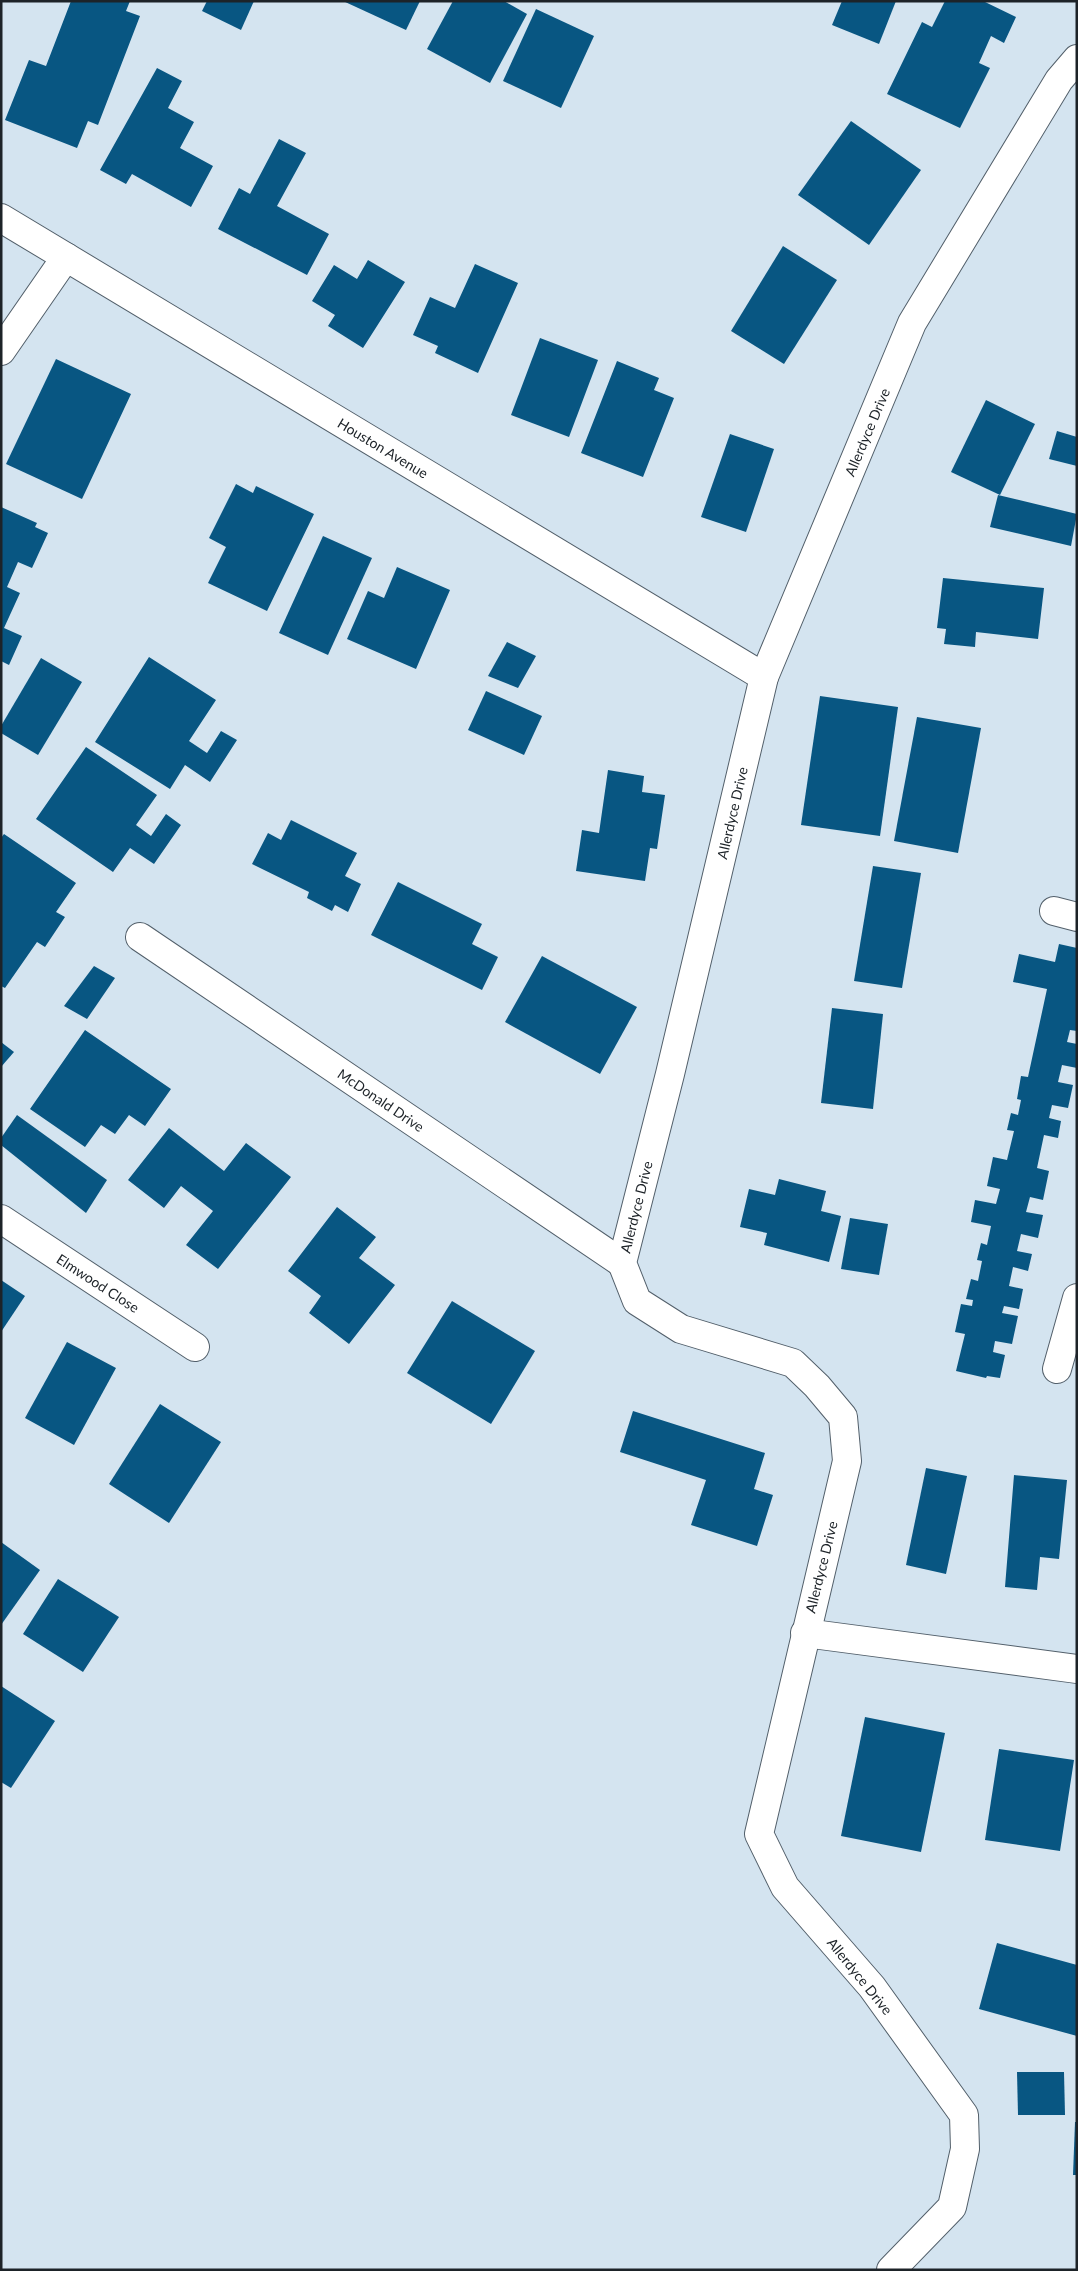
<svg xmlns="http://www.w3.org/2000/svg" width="1078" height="2271" viewBox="0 0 1078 2271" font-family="Lato,sans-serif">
	<rect width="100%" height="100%" fill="#d4e4f0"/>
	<g fill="#085682">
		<polygon points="71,1 130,1 126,11 140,16 98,125 88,121 77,148 5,120 29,60 46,66"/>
		<polygon points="207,1 254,1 241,30 202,11"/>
		<polygon points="343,1 420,1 406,30"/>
		<polygon points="453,1 504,1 527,14 490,83 427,49"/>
		<polygon points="842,1 896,1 879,44 832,25"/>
		<polygon points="945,1 983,1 1016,17 1004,43 991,36 979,63 990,68 960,128 887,94 922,22 932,27"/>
		<polygon points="536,9 594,36 561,108 503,81"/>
		<polygon points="157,68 182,81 168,108 194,122 180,148 213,166 191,207 132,174 126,184 100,170"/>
		<polygon points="851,121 921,170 869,245 798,195"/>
		<polygon points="279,139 306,153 277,206 329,234 307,275 218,229 239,188 250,194"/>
		<polygon points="783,246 837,280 784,364 731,331"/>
		<polygon points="368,260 405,282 363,348 328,326 335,315 312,301 334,265 357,279"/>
		<polygon points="475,264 518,283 478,373 435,353 438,346 413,335 430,297 455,308"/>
		<polygon points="540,338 598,360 569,437 511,415"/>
		<polygon points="56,359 131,394 82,499 6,464"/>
		<polygon points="617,361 659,378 654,390 674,398 643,477 581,453"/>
		<polygon points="986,400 1035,424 1000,495 951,472"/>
		<polygon points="1057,431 1077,437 1077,466 1049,459"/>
		<polygon points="730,434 774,449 746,532 701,517"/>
		<polygon points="236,484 253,493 256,486 314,514 267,611 208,583 226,547 209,538"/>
		<polygon points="998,495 1077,514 1071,546 990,527"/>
		<polygon points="1,507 37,523 35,527 48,533 32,568 18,562 7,587 20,593 4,628 22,636 9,665 1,661"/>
		<polygon points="323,536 372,558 328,655 279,633"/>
		<polygon points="397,567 450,590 416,669 347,639 368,591 384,598"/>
		<polygon points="943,578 1044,588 1038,639 976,632 975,647 944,644 946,629 937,628"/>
		<polygon points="507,642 536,656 518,688 488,676"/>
		<polygon points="149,657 216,700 189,741 207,753 221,731 237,740 210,782 185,765 170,789 95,742"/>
		<polygon points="41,658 82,682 38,755 1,733 1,726"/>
		<polygon points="486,691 542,716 524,755 468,730"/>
		<polygon points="820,696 898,707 880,836 801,825"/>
		<polygon points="917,717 981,728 958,853 894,841"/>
		<polygon points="86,747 157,795 136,825 151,836 166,814 181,825 154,864 130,848 113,872 36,819"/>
		<polygon points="608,770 644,776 642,792 665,795 657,849 650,848 645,881 576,871 582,830 599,833"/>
		<polygon points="291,820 357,853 345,876 361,884 348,912 335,905 332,911 307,898 309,892 252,864 268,833 281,840"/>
		<polygon points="4,834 76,883 56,912 65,917 45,947 37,942 5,988 1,986 1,838"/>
		<polygon points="873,866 921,873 902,988 854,981"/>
		<polygon points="398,882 482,924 472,944 498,957 482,990 371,935"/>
		<polygon points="1059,944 1077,948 1077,1031 1070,1030 1067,1042 1077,1044 1077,1068 1062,1065 1058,1082 1073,1085 1068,1108 1052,1105 1049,1118 1061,1121 1058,1138 1044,1135 1037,1168 1049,1171 1043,1200 1030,1197 1026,1212 1043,1215 1038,1238 1021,1234 1017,1251 1032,1254 1028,1271 1013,1267 1009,1286 1023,1289 1019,1309 1004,1306 1002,1313 1018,1316 1012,1344 995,1341 993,1352 1005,1355 1000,1378 987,1376 986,1378 956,1371 965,1334 955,1332 961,1304 972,1306 973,1300 966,1299 971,1279 978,1281 982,1261 977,1260 981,1243 987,1245 991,1226 971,1222 975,1200 996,1204 1000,1189 987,1186 993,1157 1007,1160 1014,1131 1007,1130 1011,1113 1018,1115 1021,1100 1017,1099 1021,1076 1028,1077 1047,989 1013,982 1019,954 1055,962"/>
		<polygon points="542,956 637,1007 600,1074 505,1022"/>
		<polygon points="94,966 115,978 87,1019 64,1006"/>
		<polygon points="832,1008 883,1014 873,1109 821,1103"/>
		<polygon points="85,1030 171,1089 145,1126 129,1115 115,1134 101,1125 85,1147 30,1109"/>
		<polygon points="1,1042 14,1052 1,1067"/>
		<polygon points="17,1115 107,1180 86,1213 1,1145 1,1138"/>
		<polygon points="169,1128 224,1171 246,1143 291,1177 218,1269 186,1245 213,1211 181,1186 164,1208 128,1180"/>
		<polygon points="779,1179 826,1191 821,1211 841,1216 829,1262 764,1245 767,1233 740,1227 749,1189 775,1195"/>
		<polygon points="337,1207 376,1237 359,1258 395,1285 349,1344 309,1313 321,1296 288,1271"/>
		<polygon points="850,1218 888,1224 879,1275 841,1269"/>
		<polygon points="1,1280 25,1296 1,1332"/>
		<polygon points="452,1301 535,1351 491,1424 407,1373"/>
		<polygon points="67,1342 116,1368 74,1445 25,1418"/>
		<polygon points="160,1404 221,1442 169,1523 109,1484"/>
		<polygon points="633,1411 765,1453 754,1489 773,1495 757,1546 691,1525 706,1480 620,1452"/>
		<polygon points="926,1468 967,1476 946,1574 906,1565"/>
		<polygon points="1014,1475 1067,1480 1059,1559 1040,1557 1037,1590 1005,1587"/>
		<polygon points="1,1542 40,1570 1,1625"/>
		<polygon points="58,1579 119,1617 83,1672 23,1634"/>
		<polygon points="1,1686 55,1721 11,1788 1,1782"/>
		<polygon points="865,1717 945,1733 921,1852 841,1836"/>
		<polygon points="999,1749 1074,1760 1060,1851 985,1840"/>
		<polygon points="997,1943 1077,1965 1077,2036 979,2009"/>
		<polygon points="1017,2072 1064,2072 1065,2115 1018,2115"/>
		<polygon points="1075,2122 1077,2122 1077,2175 1073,2175"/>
	</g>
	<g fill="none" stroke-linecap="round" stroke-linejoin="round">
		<g stroke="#525f6a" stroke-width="30">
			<g id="minor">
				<polyline points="1,218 764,677"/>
				<polyline points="1,351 66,257"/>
				<polyline points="1054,911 1077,917"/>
				<polyline points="140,937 622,1263"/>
				<polyline points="1,1219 195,1347"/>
				<polyline points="1057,1369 1077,1298"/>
				<polyline points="805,1633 1077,1669"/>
				<polyline points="891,2270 952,2207 965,2149 964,2115 872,1987 785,1887 759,1834 847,1461 843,1417 817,1386 793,1363 681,1329 637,1301 622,1263 670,1074 764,677 912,323 1059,80 1077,59"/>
			</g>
		</g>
		<use href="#minor" stroke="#fff" stroke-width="28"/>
	</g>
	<g text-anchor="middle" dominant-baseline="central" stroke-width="5" stroke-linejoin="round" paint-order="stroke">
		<g font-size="14" fill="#1d2328" stroke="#fff">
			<text transform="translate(867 432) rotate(-67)">Allerdyce Drive</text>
			<text transform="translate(383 448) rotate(31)">Houston Avenue</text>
			<text transform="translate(732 813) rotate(-77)">Allerdyce Drive</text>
			<text transform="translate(381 1100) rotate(34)">McDonald Drive</text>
			<text transform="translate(636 1207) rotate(-76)">Allerdyce Drive</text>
			<text transform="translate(98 1283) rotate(33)">Elmwood Close</text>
			<text transform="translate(821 1567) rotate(-76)">Allerdyce Drive</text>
			<text transform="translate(860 1976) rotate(51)">Allerdyce Drive</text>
		</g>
	</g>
	<rect width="1078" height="2271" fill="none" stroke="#1d2328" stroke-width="5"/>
</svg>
